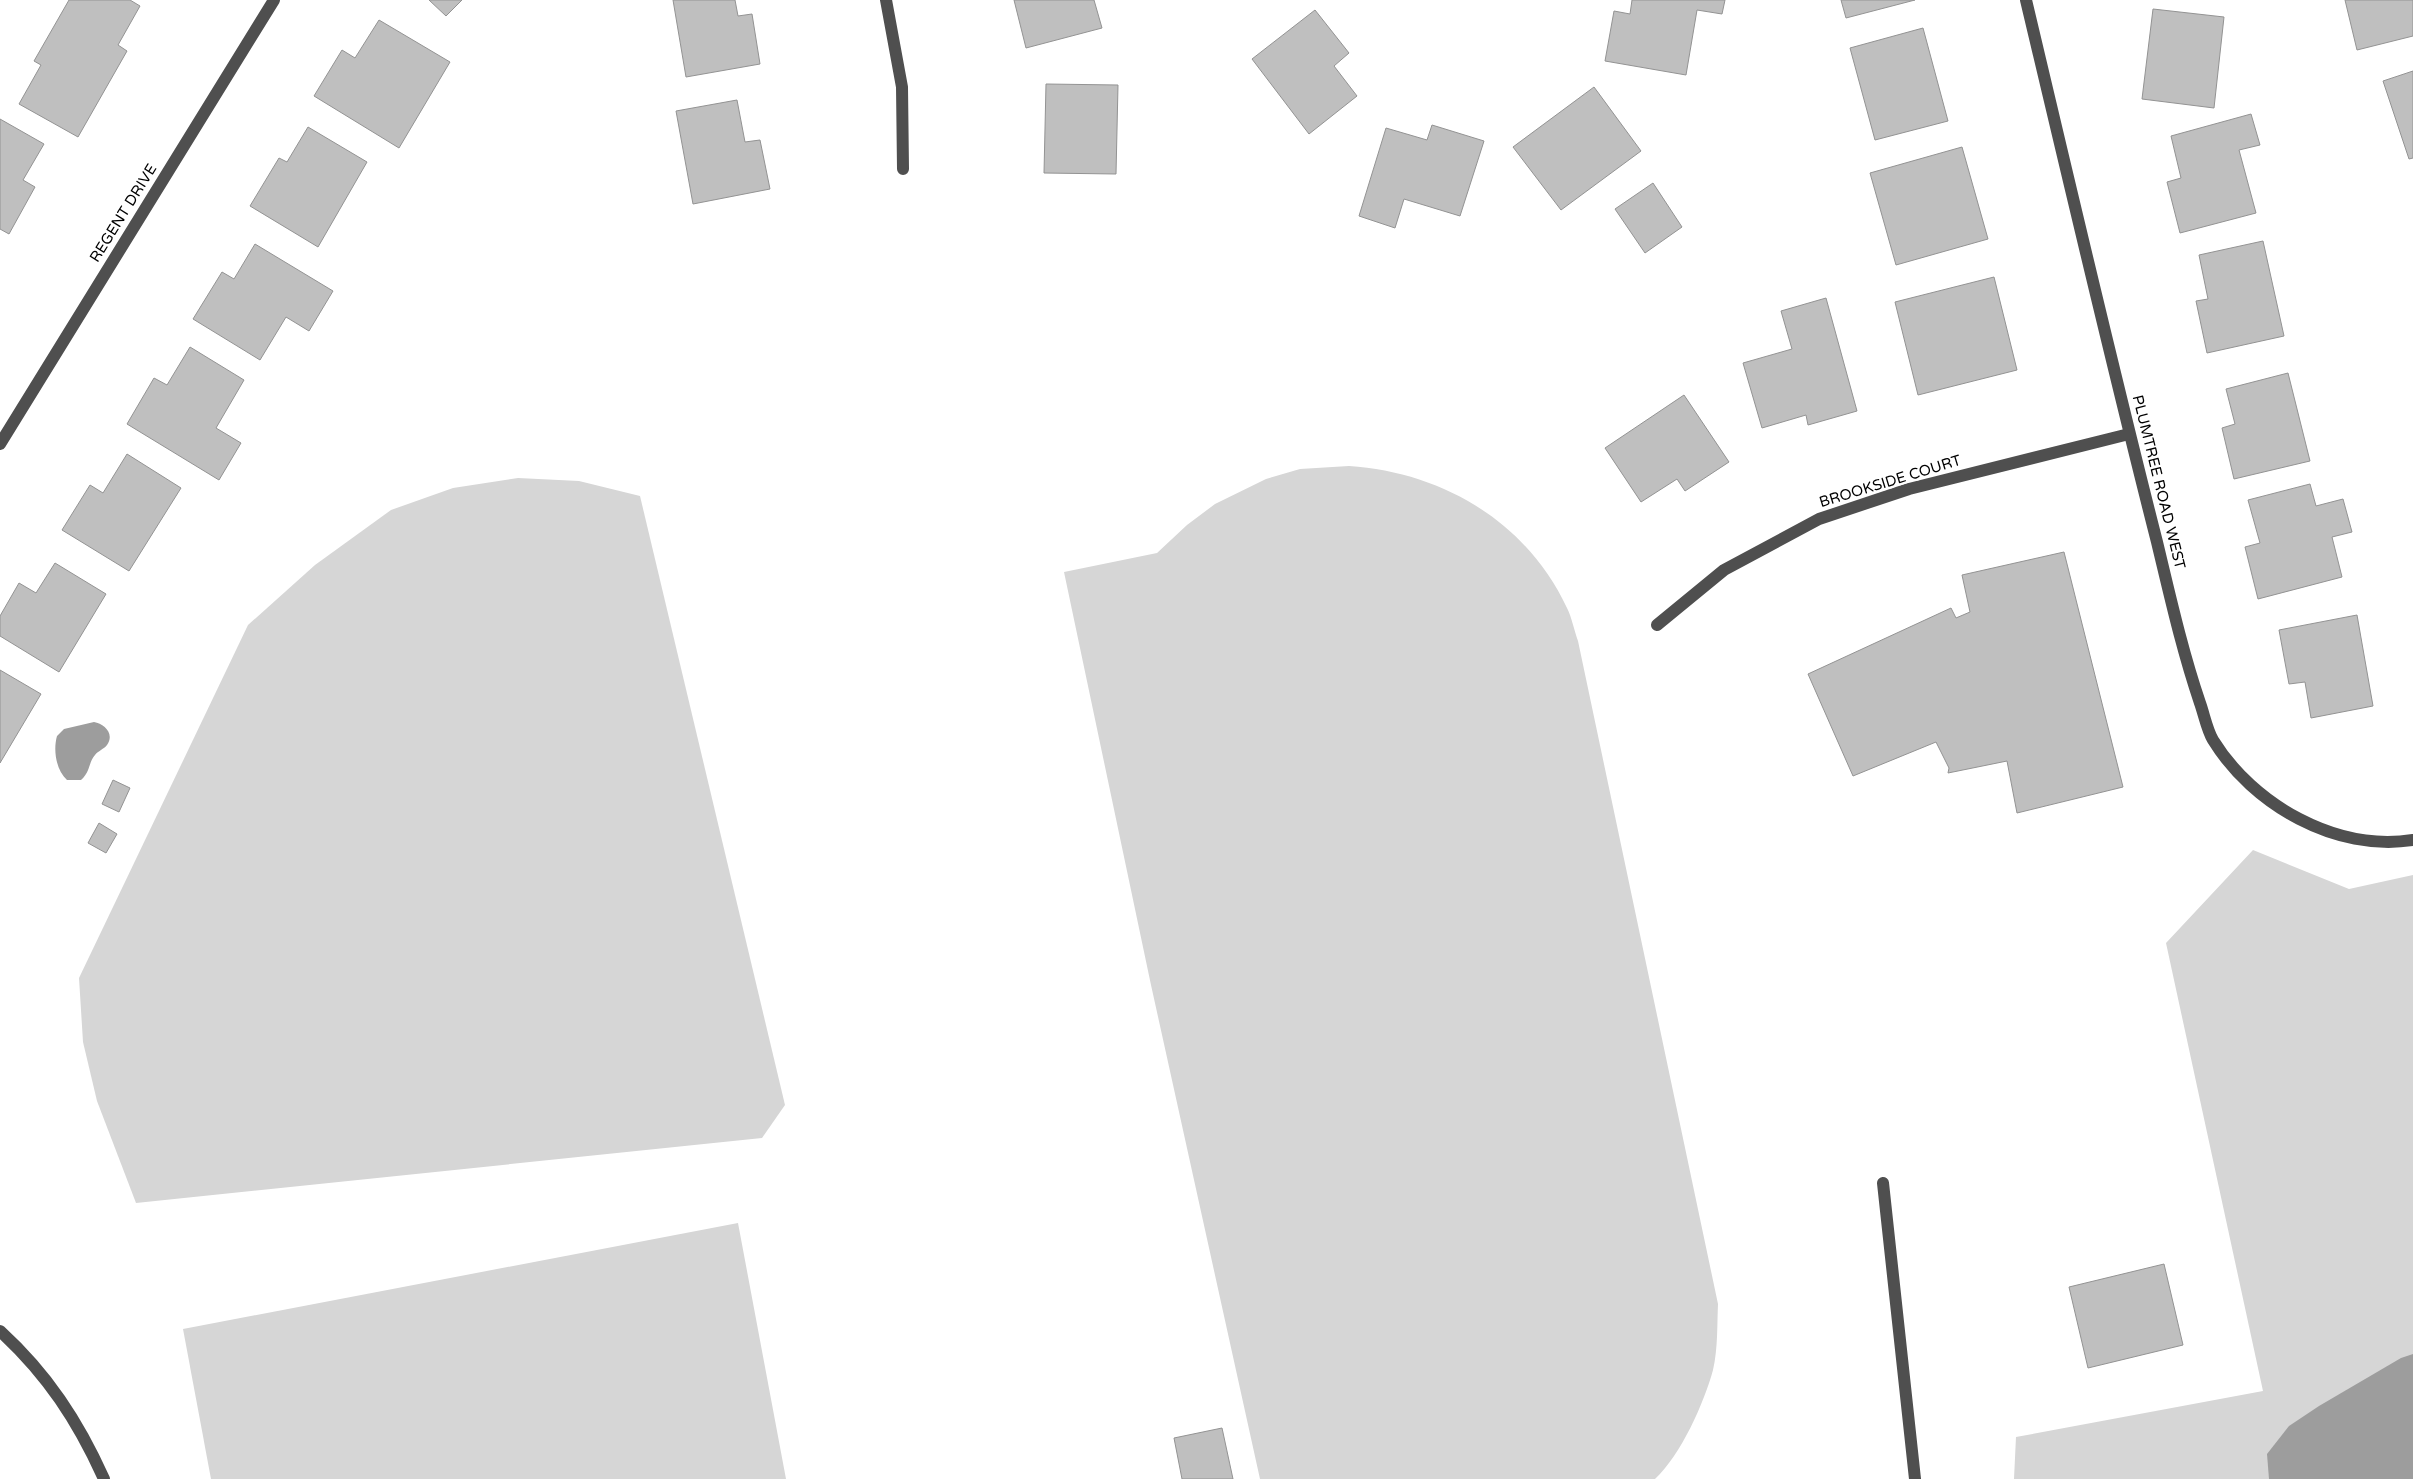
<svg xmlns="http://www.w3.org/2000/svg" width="2413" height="1479" viewBox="0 0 2413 1479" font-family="'Varela Round',sans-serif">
	<rect width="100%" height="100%" fill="#fff"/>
	<g fill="#d6d6d6">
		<path d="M1349,466C1442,472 1527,522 1567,608C1572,618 1574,630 1578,641L1718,1304C1717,1325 1718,1348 1713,1370C1704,1403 1681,1455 1655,1479H1260L1151,985L1064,572L1157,553L1187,525L1215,504L1266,479L1300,469Z"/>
		<polygon points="518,478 579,481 640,496 785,1105 762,1138 136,1203 97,1101 83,1042 79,978 248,625 315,565 391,510 453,488"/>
		<polygon points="2253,850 2349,889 2413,875 2413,1479 2014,1479 2016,1437 2263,1391 2166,943"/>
		<polygon points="738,1223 786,1479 211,1479 183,1329"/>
	</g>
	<g fill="#9d9d9d">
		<path d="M94,722C104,724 115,733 107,745C104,749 98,751 95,755C88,763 91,771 81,780H67C56,770 53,750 57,736L64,729Z"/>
		<polygon points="2413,1354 2413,1479 2269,1479 2267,1454 2289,1426 2319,1406 2401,1358"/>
	</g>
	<g fill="#bfbfbf" stroke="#939393">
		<polygon points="69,0 130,0 140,6 118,45 127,51 78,137 19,104 41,65 34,61"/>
		<polygon points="429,0 462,0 446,16"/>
		<polygon points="673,0 735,0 738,16 752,14 760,64 686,77"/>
		<polygon points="1014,0 1094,0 1102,28 1026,48"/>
		<polygon points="1632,0 1725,0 1722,14 1697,10 1686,75 1605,61 1614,11 1630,14"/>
		<polygon points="1841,0 1915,0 1846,18"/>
		<polygon points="2345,0 2413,0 2413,36 2357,50"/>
		<polygon points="2153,9 2224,17 2214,108 2142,99"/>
		<polygon points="1315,10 1349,53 1334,66 1357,96 1309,134 1252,59"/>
		<polygon points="379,20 450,62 399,148 314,96 342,50 355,58"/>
		<polygon points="1923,28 1948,121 1875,140 1850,48"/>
		<polygon points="2413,71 2413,158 2409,159 2383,81"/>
		<polygon points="1046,84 1118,85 1116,174 1044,173"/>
		<polygon points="1594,87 1641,151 1561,210 1513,147"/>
		<polygon points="737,100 745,142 760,140 770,189 693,204 676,111"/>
		<polygon points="2251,114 2260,145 2239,150 2256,213 2180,233 2167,182 2181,178 2171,136"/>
		<polygon points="0,119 44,144 23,180 35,187 9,234 0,229"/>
		<polygon points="1432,125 1484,141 1460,216 1404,199 1395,228 1359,216 1386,128 1427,140"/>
		<polygon points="308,127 367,162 318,247 250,206 279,158 287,162"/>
		<polygon points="1962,147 1988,239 1896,265 1870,173"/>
		<polygon points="1653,183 1682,227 1645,253 1615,209"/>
		<polygon points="2263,241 2284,336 2207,353 2196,301 2208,299 2199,255"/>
		<polygon points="255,244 333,291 309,331 286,317 260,360 193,319 222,272 234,279"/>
		<polygon points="1994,277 2017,370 1918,395 1895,302"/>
		<polygon points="1826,298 1857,411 1808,425 1806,415 1762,428 1743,363 1792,349 1781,311"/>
		<polygon points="190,347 244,380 216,428 241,443 219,480 127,424 154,378 167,385"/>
		<polygon points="2288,373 2310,461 2234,479 2222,428 2235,424 2226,389"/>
		<polygon points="1684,395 1729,462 1685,491 1677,479 1641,502 1605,448"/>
		<polygon points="127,454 181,488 129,571 62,530 90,485 103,493"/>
		<polygon points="2310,484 2316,506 2343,499 2352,532 2332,537 2342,577 2258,599 2245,547 2260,543 2248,500"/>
		<polygon points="2064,552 2123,787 2017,813 2007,761 1948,773 1949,768 1936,742 1853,776 1808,674 1951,608 1956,618 1970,612 1962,575"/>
		<polygon points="55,563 106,594 59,672 0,636 0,616 19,583 36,593"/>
		<polygon points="2357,615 2373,706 2311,718 2305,682 2289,684 2279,630"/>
		<polygon points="0,670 41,694 0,763"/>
		<polygon points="113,780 130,788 119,812 102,804"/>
		<polygon points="99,823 117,834 106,853 88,843"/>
		<polygon points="2164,1264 2183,1345 2088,1368 2069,1287"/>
		<polygon points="1222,1428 1233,1479 1182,1479 1174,1438"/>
	</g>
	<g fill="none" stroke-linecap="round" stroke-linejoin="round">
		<g stroke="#4f4f4f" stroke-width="12">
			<polyline points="886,0 902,87 903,169"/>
			<path d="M2026,0C2069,181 2111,362 2157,542C2170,596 2182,650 2200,703C2204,714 2207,730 2213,740C2253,805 2336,852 2413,840"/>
			<polyline points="0,444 274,0"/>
			<polyline points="1657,625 1724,570 1819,519 1909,489 2129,434"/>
			<polyline points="1883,1183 1915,1479"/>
			<path d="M0,1331C47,1374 78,1421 104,1479"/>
		</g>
	</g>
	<g text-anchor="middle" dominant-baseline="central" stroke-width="4.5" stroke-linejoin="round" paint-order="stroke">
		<g font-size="15" fill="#000" stroke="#fff">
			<text transform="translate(123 213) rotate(-58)">REGENT DRIVE</text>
			<text transform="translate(1890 481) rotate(-17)">BROOKSIDE COURT</text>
			<text transform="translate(2159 482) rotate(76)">PLUMTREE ROAD WEST</text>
		</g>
	</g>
</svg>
